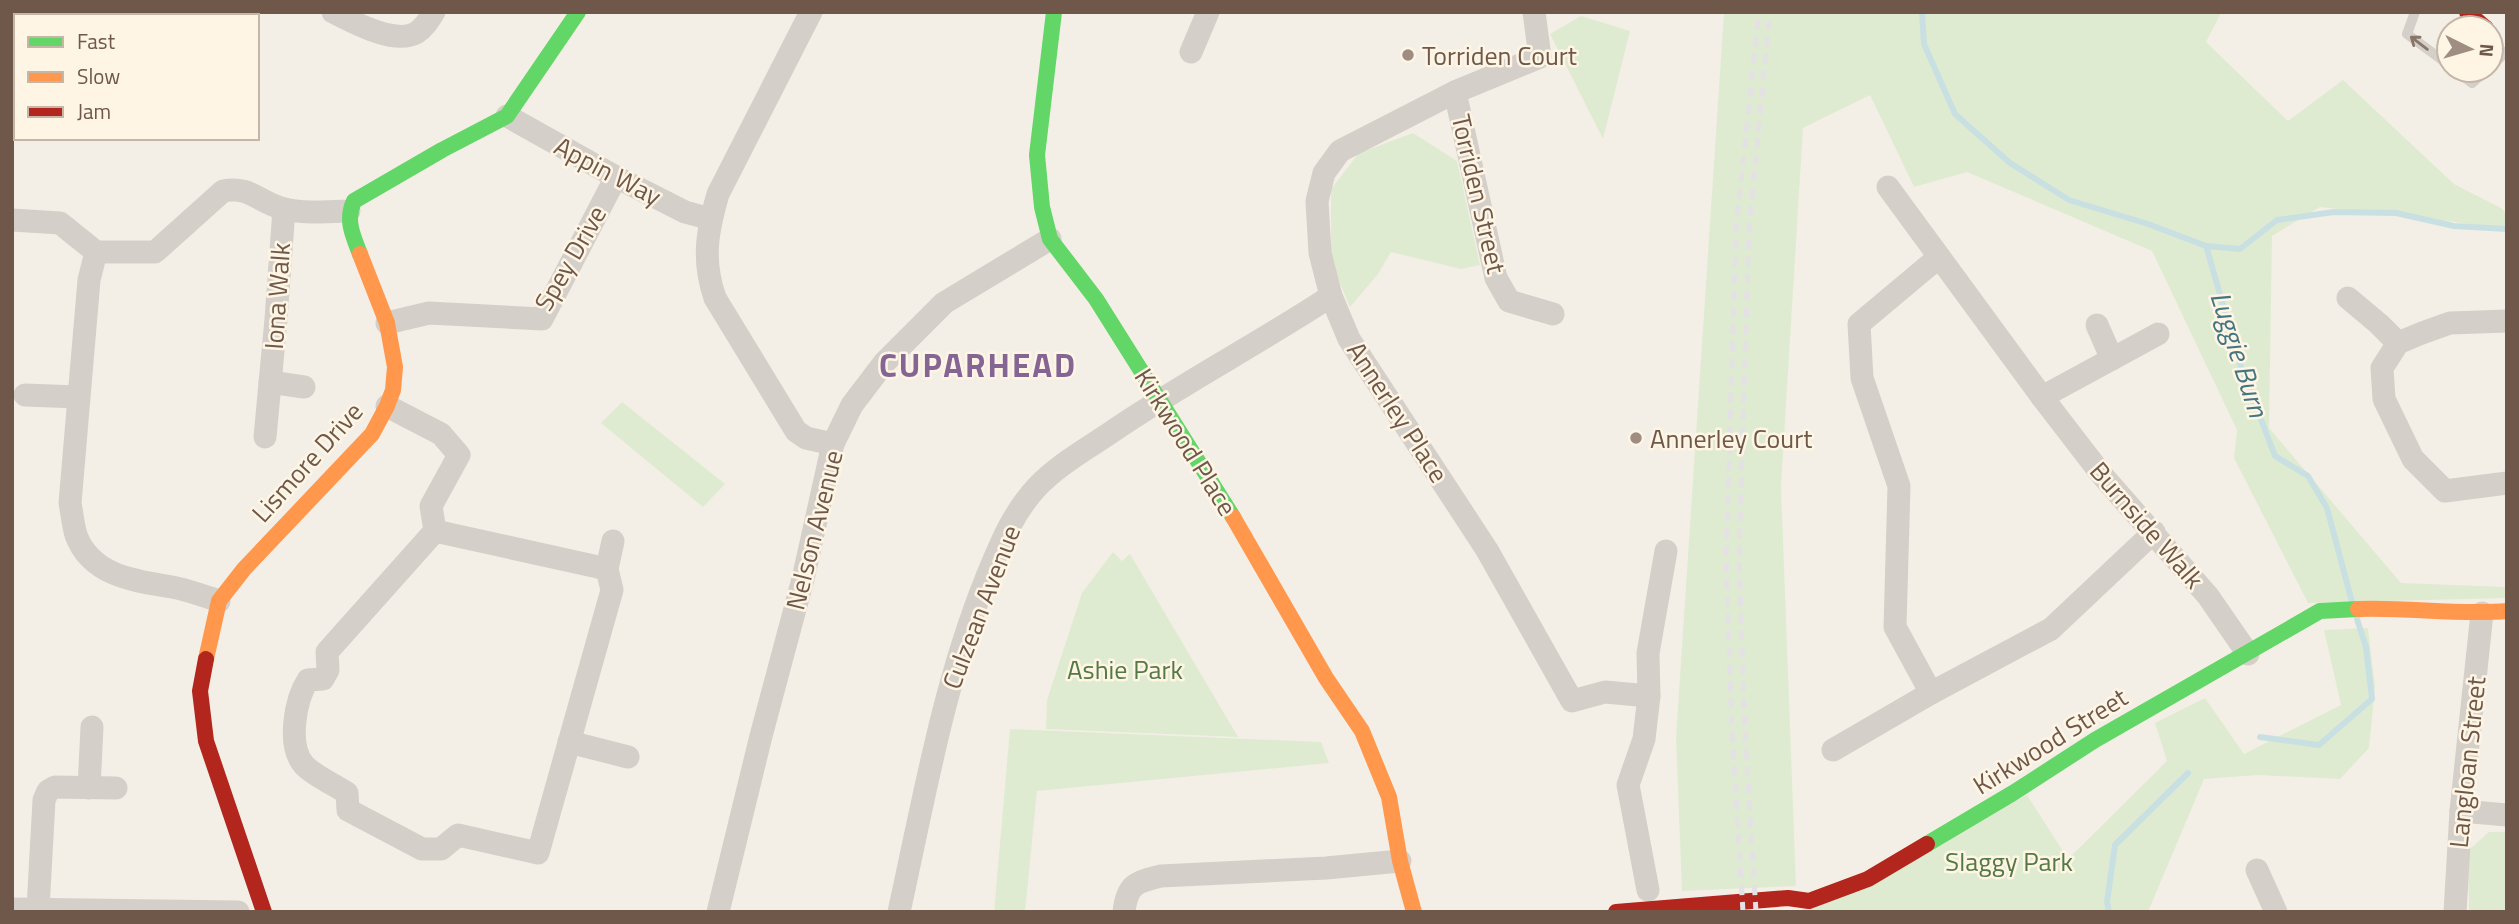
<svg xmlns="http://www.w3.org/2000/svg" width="2519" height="924" viewBox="0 0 2519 924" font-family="'Titillium Web',sans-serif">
	<rect width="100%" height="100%" fill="#f4efe6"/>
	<g fill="#dfebd1">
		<polygon points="1724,12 2217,12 2220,15 2206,42 2288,121 2343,80 2454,184 2501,208 2507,214 2507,231 2449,221 2320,207 2272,236 2269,428 2401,583 2507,587 2507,598 2308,603 2234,458 2237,430 2152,251 1967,172 1914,187 1870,95 1803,128 1781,486 1796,886 1682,891 1676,737"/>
		<polygon points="1581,16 1630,31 1603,139 1550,34"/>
		<polygon points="1413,133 1457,161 1480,265 1461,269 1391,252 1378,274 1350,307 1331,262 1331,189 1359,153"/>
		<polygon points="622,402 725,484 703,507 601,423"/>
		<polygon points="1113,552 1122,561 1130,554 1238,737 1046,729 1047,700 1082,593"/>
		<polygon points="2368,628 2375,687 2369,748 2340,779 2258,775 2204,779 2148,912 1798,912 2027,795 2068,859 2167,761 2155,723 2205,698 2244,754 2341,705 2324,630"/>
		<polygon points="1010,729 1321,742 1329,763 1037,791 1025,912 994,912"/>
		<polygon points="2489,832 2507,832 2507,912 2469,912 2468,851"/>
	</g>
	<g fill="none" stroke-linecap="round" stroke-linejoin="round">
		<g stroke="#c9e0e3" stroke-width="6">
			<polyline points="1922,12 1924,44 1955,114 2010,163 2069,200 2148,224 2206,246 2242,370 2275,456 2308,476 2327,508 2352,602"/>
			<polyline points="2206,246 2240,249 2277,220 2334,212 2396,213 2454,226 2507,229"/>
			<polyline points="2260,737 2319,745 2372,699 2366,647 2357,619"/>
			<polyline points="2109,912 2107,902 2115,845 2188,773"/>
		</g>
		<g stroke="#d5cfc9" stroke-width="10">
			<polyline points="2415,12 2407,34 2449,65"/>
			<polyline points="2491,66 2507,51"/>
			<polyline points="2455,70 2472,83 2486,70"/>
		</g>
		<g stroke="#d5cfc9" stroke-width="23">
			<polyline points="20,12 32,16"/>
			<path d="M333,12C353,22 394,45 416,33C424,28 429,20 434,12"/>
			<path d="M811,12L718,194C707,232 702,260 715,298L796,431L806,438L833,444"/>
			<polyline points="1534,12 1540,57 1455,92 1496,278 1509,301 1553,314"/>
			<polyline points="201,16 203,12"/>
			<polyline points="1191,52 1208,12"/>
			<polyline points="1455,92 1340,151 1324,173 1317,201 1320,253 1331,296 1349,339 1487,550 1572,701 1605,692 1649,696"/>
			<polyline points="507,116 616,177 685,212 711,219"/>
			<polyline points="1888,187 2042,397 2102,475 2208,596 2248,654"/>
			<polyline points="12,220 60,223 96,252"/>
			<path d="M96,252L89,280L70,503C72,513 73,525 76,535C91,576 135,581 172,587C188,590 204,596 219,601"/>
			<path d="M96,252H155L223,191C250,186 257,201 281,208C302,214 327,212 349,211"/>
			<polyline points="1939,257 1859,324 1862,378 1899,486 1895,627 1931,693 2051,629 2154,532"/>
			<polyline points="2348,298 2379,324 2398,343"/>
			<polyline points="2507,321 2450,323 2422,333 2398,343 2382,368 2384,399 2413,459 2445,491 2507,483"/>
			<polyline points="387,323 429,313 542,319 616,177"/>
			<polyline points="2097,325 2112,359"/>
			<polyline points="270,382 304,387"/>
			<polyline points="25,395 78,397"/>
			<polyline points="2042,397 2158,334"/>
			<path d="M387,406L441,434L459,455L431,506L435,531L327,652L328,670L323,679L308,680C295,700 287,746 304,765C313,775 335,785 347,793L348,810L422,849H441L458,835L538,853L612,590L607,569L613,541"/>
			<polyline points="265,437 276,319 284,209"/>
			<polyline points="435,531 607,569"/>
			<polyline points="569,742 628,757"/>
			<polyline points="1833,750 1931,693"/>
			<polyline points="89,788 92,727"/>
			<polyline points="2461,811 2507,815"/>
			<polyline points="2257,870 2276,912"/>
			<polyline points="1648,890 1628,785 1644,739 1649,696 1648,653 1666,551"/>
			<polyline points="12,909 238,912"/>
			<polyline points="38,909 44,800 48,791 55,787 116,788"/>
			<polyline points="718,912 761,736 803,579 833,444 852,405 884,363 944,303 1050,239"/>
			<path d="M899,912C924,799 943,686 986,579C1000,545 1012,514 1037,487C1058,465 1085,450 1110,433C1181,384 1258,344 1331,296"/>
			<path d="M1124,912C1127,884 1136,882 1161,876L1326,868L1400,861"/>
			<polyline points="2455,912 2461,811 2482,613"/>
		</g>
		<g stroke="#63d668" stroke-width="16">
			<polyline points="1054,12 1037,155 1042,207 1050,239 1096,299 1233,517"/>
			<path d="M360,254C353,236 345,220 354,201L442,150L507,116L578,12"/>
			<polyline points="1927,844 2013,793 2095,740 2320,611 2358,609"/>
		</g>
		<g stroke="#ff974d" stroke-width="16">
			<polyline points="1233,517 1326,678 1362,731 1389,797 1400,861 1414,912"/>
			<path d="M2358,609C2408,607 2457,615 2507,611"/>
			<polyline points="206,659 219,601 244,569 372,434 387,406 393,390 395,367 387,323 360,254"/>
		</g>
		<g stroke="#b3261e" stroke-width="16">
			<polyline points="2467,12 2486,28"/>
			<polyline points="206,659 200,691 206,741 264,912"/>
			<polyline points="1616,912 1788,898 1809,901 1868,879 1927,844"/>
		</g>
		<g stroke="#e3e1e3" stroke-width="5" stroke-dasharray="10 7" stroke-linecap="butt">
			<polyline points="1743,912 1732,732 1726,556 1736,229 1759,12"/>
			<polyline points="1756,912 1745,733 1739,558 1749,230 1769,21"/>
		</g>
	</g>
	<defs><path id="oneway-shaft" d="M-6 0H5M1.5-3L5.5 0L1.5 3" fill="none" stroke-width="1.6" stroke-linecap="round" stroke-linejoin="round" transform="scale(1.75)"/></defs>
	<use stroke="#887669" href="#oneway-shaft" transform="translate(2419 43) rotate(-143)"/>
	<g fill="#9e8d80" stroke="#fef5e5" stroke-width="2.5">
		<circle cx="1408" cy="55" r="7"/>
		<circle cx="1636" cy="438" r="7"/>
	</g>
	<g text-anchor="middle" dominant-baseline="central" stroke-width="5" stroke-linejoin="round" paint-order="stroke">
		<g font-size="26" fill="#6f5849" stroke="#fef5e5" text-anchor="start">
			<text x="1422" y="55">Torriden Court</text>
			<text x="1650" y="438">Annerley Court</text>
		</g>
		<g font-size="26" fill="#6f5849" stroke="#fef5e5">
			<text transform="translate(608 171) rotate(28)">Appin Way</text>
			<text transform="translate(1479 194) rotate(77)">Torriden Street</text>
			<text transform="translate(570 258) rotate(-60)">Spey Drive</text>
			<text transform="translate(277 296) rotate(-86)">Iona Walk</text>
			<text transform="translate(1398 412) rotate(57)">Annerley Place</text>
			<text transform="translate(1186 442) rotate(58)">Kirkwood Place</text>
			<text transform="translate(307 462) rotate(-48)">Lismore Drive</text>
			<text transform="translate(2147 525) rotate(49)">Burnside Walk</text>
			<text transform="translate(814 530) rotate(-76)">Nelson Avenue</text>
			<text transform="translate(981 607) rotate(-69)">Culzean Avenue</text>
			<text transform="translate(2050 741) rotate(-32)">Kirkwood Street</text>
			<text transform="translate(2467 762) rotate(-84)">Langloan Street</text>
		</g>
		<g font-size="26" fill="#537a44" stroke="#fef5e5">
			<text x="1125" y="669">Ashie Park</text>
			<text x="2009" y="861">Slaggy Park</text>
		</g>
		<g font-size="28" font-style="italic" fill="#447682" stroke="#fef5e5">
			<text transform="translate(2240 354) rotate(72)">Luggie Burn</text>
		</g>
		<g font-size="33" font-weight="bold" letter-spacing="2" fill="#856593" stroke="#fef5e5">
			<text x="978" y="365">CUPARHEAD</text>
		</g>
	</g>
	<rect width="2519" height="924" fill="none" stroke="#6f5849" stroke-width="28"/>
	<rect x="14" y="14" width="245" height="126" fill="#fef5e5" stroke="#c5b6a7" stroke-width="2"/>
	<rect x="28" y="37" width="35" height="10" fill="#63d668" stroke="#c5b6a7" stroke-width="2"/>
	<text x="77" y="49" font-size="21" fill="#6f5849">Fast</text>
	<rect x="28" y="72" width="35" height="10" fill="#ff974d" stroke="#c5b6a7" stroke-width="2"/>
	<text x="77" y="84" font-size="21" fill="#6f5849">Slow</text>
	<rect x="28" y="107" width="35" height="10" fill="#b3261e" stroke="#c5b6a7" stroke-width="2"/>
	<text x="77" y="119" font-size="21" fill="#6f5849">Jam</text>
	<g transform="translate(2470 49) rotate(95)"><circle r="33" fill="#fef5e5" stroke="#c5b6a7" stroke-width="2"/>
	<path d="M0-5L12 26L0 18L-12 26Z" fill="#9e8d80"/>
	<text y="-10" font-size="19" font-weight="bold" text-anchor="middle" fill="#6f5849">N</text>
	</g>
</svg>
